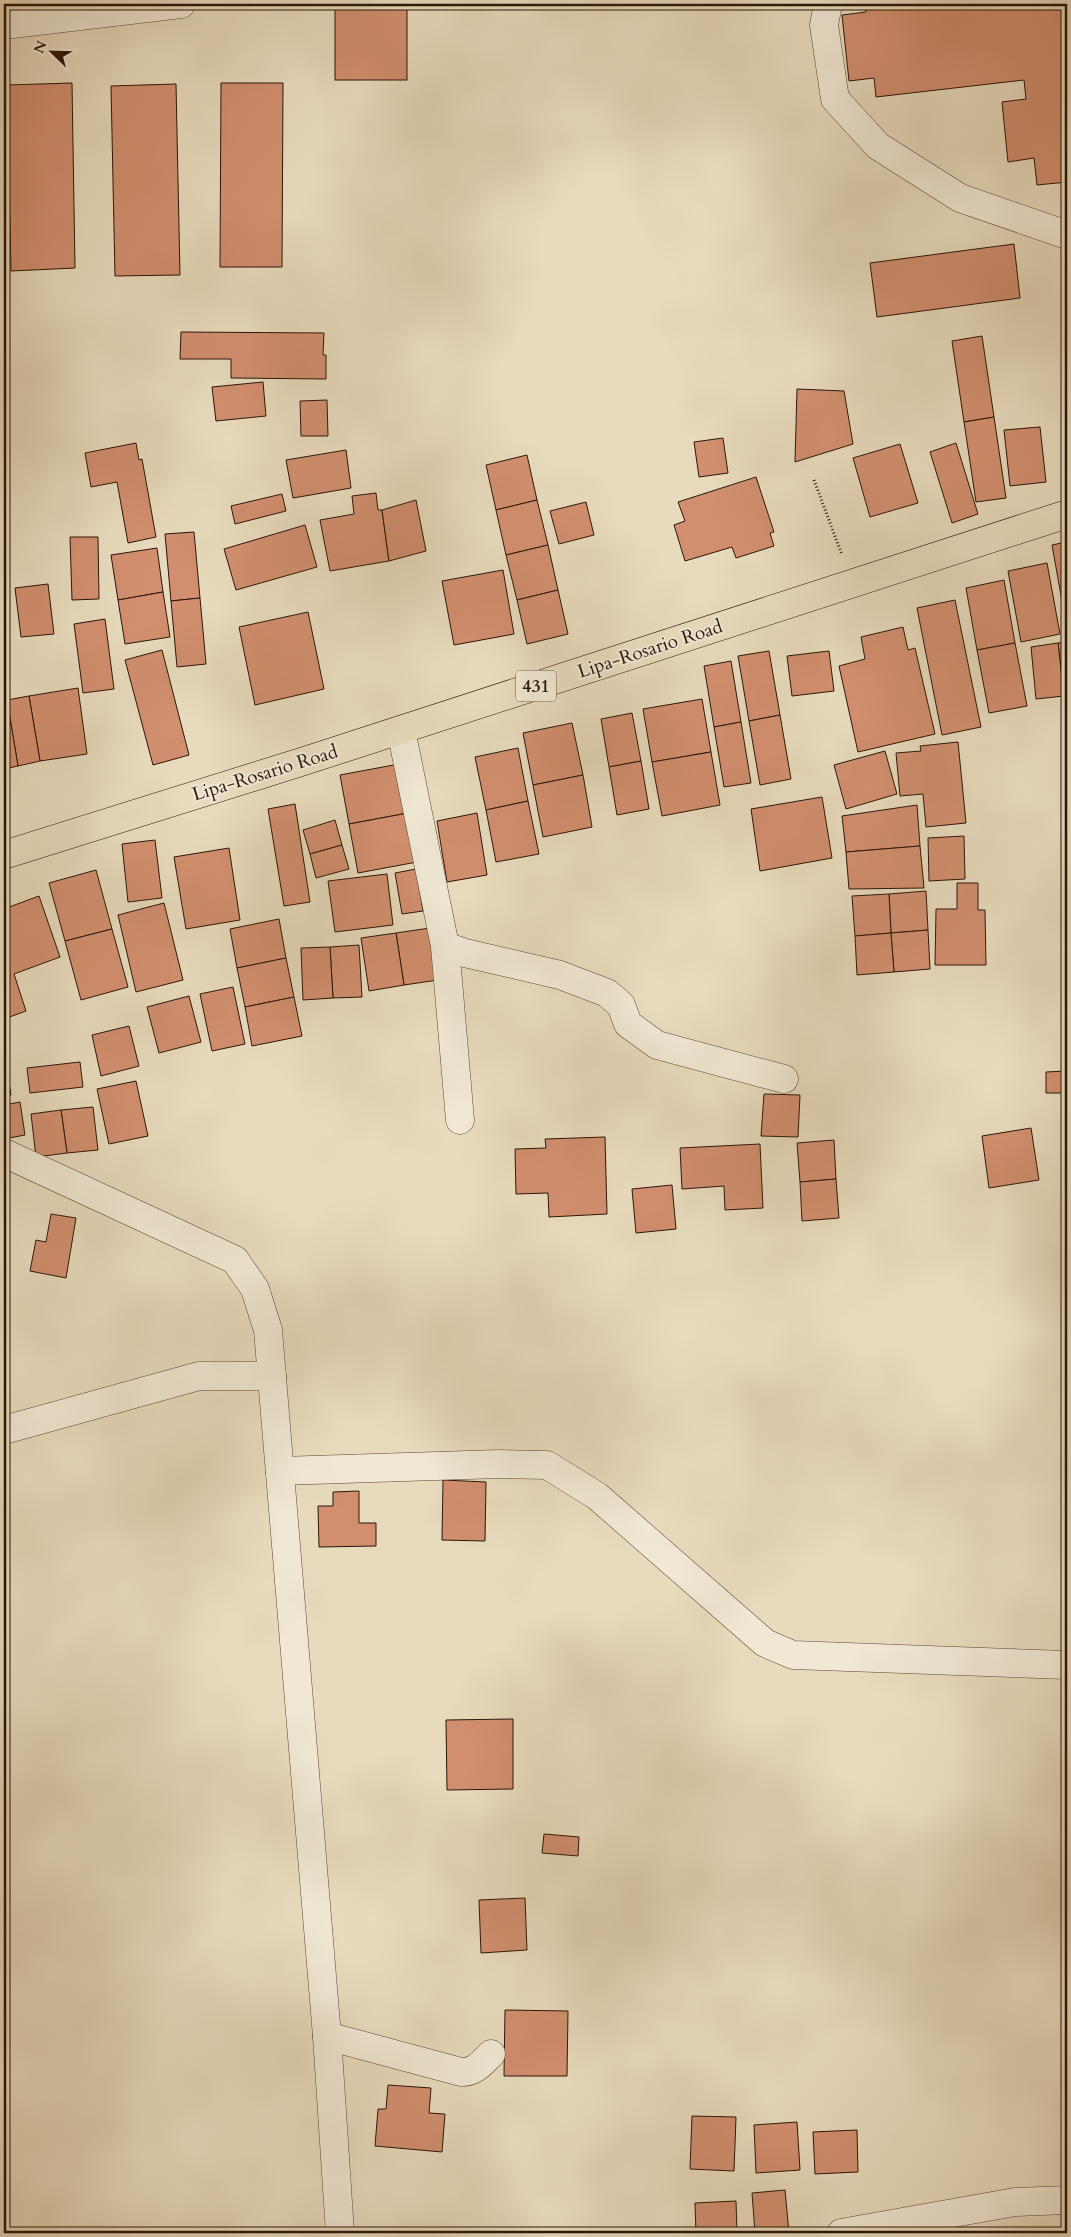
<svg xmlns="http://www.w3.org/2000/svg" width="1071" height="2237" viewBox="0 0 1071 2237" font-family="Cardo,serif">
	<rect width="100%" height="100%" fill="#e8dbbd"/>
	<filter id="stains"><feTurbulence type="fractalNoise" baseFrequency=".004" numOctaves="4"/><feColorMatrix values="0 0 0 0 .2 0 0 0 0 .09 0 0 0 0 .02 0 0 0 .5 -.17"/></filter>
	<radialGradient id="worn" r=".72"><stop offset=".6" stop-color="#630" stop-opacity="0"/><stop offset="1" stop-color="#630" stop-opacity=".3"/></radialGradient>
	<g fill="#d28f6f" stroke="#2a1509">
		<rect x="335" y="4" width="72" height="76"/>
		<polygon points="865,4 1067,4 1067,182 1037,185 1034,158 1008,162 1002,102 1026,99 1024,80 876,97 874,78 849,81 842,15 866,12"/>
		<polygon points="72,83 75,268 11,271 7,85"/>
		<polygon points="221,83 283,83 282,267 220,267"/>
		<polygon points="176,84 180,275 115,276 111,86"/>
		<polygon points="1014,244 1020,298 877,317 870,263"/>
		<polygon points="181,332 324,333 323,355 326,355 326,379 231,378 231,359 180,359"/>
		<polygon points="982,336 994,417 964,422 952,341"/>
		<polygon points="263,382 266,416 216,421 212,387"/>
		<polygon points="797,389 844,391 853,444 795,462"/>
		<polygon points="327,400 328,436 301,436 300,401"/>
		<polygon points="994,417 1006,498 976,502 964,422"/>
		<polygon points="1040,427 1046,482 1010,486 1004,430"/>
		<polygon points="723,438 728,473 699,477 694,442"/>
		<polygon points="136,443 139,460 142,459 156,537 128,543 117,482 91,487 85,453"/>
		<polygon points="956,443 978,514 952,523 930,452"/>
		<polygon points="900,444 918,503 870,517 853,458"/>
		<polygon points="346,450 351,488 293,498 286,460"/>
		<polygon points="527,455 537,500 496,510 486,465"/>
		<polygon points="756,477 774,532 770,533 774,546 736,558 732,547 685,561 674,525 685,521 678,502"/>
		<polygon points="376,493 378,510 382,510 389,561 330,571 320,520 354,514 352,496"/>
		<polygon points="282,494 286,511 235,524 231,506"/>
		<polygon points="416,500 426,551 389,561 382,510"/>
		<polygon points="537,500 548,545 506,555 496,510"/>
		<polygon points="586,502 594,535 559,544 550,511"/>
		<polygon points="305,525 317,567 236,590 224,549"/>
		<polygon points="194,532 200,598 171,601 165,534"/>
		<polygon points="70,537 98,537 99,599 72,600"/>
		<polygon points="1066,542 1067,547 1067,629 1052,545"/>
		<polygon points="548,545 558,590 517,600 506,555"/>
		<polygon points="157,548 163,592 118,600 111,555"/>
		<polygon points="1047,563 1060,634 1021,642 1008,571"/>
		<polygon points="503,570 514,634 454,645 442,581"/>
		<polygon points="1004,580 1015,643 977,650 966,588"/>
		<polygon points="48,584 54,634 21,637 15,588"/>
		<polygon points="558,590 568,634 527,644 517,600"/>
		<polygon points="163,592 170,637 125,644 118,600"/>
		<polygon points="200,598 206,664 177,667 171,601"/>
		<polygon points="955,600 981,727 942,735 917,608"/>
		<polygon points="308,612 324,689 255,705 239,627"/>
		<polygon points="105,619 114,689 83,693 74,624"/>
		<polygon points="903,627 908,650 915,648 935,734 858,752 839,666 865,659 861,637"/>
		<polygon points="1067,642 1067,695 1064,696 1058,643"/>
		<polygon points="1015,643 1027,706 989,713 977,650"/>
		<polygon points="1058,643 1064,696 1036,699 1031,647"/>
		<polygon points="162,650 189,755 153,765 125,660"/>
		<polygon points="769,651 780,715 749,721 738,656"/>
		<polygon points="829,651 834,691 792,696 787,656"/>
		<polygon points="731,661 741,722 714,727 704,666"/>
		<polygon points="78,688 87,754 40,761 29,696"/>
		<polygon points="29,696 40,761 18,766 7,700"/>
		<polygon points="702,699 711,752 652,762 643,709"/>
		<polygon points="7,700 18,766 4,769 4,701"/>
		<polygon points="632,713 641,761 609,767 601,719"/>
		<polygon points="780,715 791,779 760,785 749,721"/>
		<polygon points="741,722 751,783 724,787 714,727"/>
		<polygon points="572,723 583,775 533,785 523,733"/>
		<polygon points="958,742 966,823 926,827 923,794 900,796 896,753 921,751 920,746"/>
		<polygon points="518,748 528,801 486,810 475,757"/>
		<polygon points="885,751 897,794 846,809 834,765"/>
		<polygon points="711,752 720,805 662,816 652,762"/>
		<polygon points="641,761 649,809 617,815 609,767"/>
		<polygon points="399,764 408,813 349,824 340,775"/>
		<polygon points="583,775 592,827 543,837 533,785"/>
		<polygon points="822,797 832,858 760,871 751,809"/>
		<polygon points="528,801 539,854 496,862 486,810"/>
		<polygon points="295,804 310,902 284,906 268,809"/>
		<polygon points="917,805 920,846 846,852 842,816"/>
		<polygon points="408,813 417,862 358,873 349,824"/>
		<polygon points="477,813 487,875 447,882 437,821"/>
		<polygon points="335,820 342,845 310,854 303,830"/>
		<polygon points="964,836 965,879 929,881 928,838"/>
		<polygon points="155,840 162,898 128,902 122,844"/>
		<polygon points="342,845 349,869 316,878 310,854"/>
		<polygon points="920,846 924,888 849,889 846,852"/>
		<polygon points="229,848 240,920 186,929 174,857"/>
		<polygon points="416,869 423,911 402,914 395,873"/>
		<polygon points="96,870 112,929 65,941 49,883"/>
		<polygon points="387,874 393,925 335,932 328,881"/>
		<polygon points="957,883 978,883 978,910 985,910 986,965 935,965 936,909 957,909"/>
		<polygon points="926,891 928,930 891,933 889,894"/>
		<polygon points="889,894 891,933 855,936 852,896"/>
		<polygon points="39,896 60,957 14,974 26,1011 4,1019 4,909"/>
		<polygon points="164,903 183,980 136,992 118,915"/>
		<polygon points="279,919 286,958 237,968 230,929"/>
		<polygon points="430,928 438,980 404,985 396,933"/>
		<polygon points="112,929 128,987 81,1000 65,941"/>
		<polygon points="928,930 930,969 894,972 891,933"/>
		<polygon points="396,933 404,985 369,991 361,938"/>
		<polygon points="891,933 894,972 857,975 855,936"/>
		<polygon points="359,945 362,997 333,998 330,947"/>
		<polygon points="330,947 333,998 303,1000 301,948"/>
		<polygon points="286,958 294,997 245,1007 237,968"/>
		<polygon points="233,987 245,1044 212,1051 200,994"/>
		<polygon points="189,996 201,1042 159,1053 147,1007"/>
		<polygon points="294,997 302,1036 252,1046 245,1007"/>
		<polygon points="129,1026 139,1066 101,1076 92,1035"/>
		<polygon points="4,1051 11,1095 4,1096"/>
		<polygon points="80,1062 83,1087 30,1093 27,1068"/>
		<polygon points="1066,1071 1066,1093 1046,1093 1046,1072"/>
		<polygon points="136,1081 148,1136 109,1144 97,1089"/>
		<polygon points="764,1094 800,1095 798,1137 761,1136"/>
		<polygon points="20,1102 25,1135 4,1139 4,1105"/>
		<polygon points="93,1107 98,1150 67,1153 61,1110"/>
		<polygon points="61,1110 67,1153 36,1157 31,1114"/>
		<polygon points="1031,1128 1039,1180 989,1188 982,1136"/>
		<polygon points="605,1137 607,1214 549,1217 548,1193 516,1194 515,1149 546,1148 545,1139"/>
		<polygon points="834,1140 836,1179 800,1182 797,1143"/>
		<polygon points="760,1144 763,1208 725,1210 724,1186 682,1189 680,1148"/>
		<polygon points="836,1179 839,1218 802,1221 800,1182"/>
		<polygon points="672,1185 676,1229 636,1233 632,1189"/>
		<polygon points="51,1214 76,1218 66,1278 30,1271 36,1240 46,1242"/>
		<polygon points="443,1480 486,1482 485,1541 442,1540"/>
		<polygon points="359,1491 359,1523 376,1523 376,1546 319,1547 318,1506 333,1506 333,1492"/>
		<polygon points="513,1719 513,1789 447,1790 446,1720"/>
		<polygon points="544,1834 579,1837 578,1856 542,1853"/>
		<polygon points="525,1898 527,1950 481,1953 479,1900"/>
		<polygon points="505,2010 568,2011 567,2076 504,2076"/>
		<polygon points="388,2085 431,2088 429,2113 445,2114 442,2152 375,2146 378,2109 386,2109"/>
		<polygon points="692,2116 736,2117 734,2171 690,2169"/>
		<polygon points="797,2122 800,2170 756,2173 754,2125"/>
		<polygon points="857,2130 858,2172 815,2174 813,2132"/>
		<polygon points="785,2190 789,2233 755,2233 752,2193"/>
		<polygon points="736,2201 737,2233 696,2233 695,2203"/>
	</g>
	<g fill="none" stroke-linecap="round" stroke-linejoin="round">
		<g stroke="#5a4636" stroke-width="29">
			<g id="minor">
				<polyline points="828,4 824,25 835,99 878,146 960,198 1067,235"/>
				<polyline points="4,25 181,4"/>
				<polyline points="401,730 445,946 465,953 560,975 607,993 621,1005 628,1024 657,1045 784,1079"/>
				<polyline points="445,946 460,1120"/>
				<polyline points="4,1153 235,1260 255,1289 268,1330 327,2036 340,2233"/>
				<polyline points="4,1430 199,1376 272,1376"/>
				<polyline points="280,1471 499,1464 547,1465 597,1496 765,1643 793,1655 1067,1665"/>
				<path d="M327,2036L461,2072C474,2073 482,2063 491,2054"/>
				<polyline points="841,2233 1015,2202 1067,2200"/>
			</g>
		</g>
		<g stroke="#2a1509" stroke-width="29">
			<polyline id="major" points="4,855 298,763 1067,514"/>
		</g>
		<polyline stroke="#2a1509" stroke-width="3" stroke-dasharray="1 2.5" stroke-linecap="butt" points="814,480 842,555"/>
		<use href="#minor" stroke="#f0e8d4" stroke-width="28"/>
		<use href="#major" stroke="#e8dbbd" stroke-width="28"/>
	</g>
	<g text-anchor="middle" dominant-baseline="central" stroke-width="4" stroke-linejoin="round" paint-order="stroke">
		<rect fill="#f0e8d4" stroke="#655446" stroke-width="1" x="516" y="670.5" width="40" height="31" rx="4"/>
		<g font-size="18" font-weight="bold" fill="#2a1509">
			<text x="536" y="686">431</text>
		</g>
		<g font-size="19" fill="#2a1509" stroke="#f0e8d4">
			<text transform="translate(650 649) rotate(-18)">Lipa-Rosario Road</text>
			<text transform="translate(265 773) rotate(-17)">Lipa-Rosario Road</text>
		</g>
	</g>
	<rect width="1071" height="2237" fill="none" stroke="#e8dbbd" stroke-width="20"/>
	<rect x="5" y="5" width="1061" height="2227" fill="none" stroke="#2a1509" stroke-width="2.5"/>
	<rect x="10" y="10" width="1051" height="2217" fill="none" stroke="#2a1509"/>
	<g transform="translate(52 52) rotate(293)" stroke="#f0e8d4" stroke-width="4" paint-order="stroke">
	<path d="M0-4L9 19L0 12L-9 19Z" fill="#2a1509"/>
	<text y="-8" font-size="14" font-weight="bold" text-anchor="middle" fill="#2a1509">N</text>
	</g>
	<rect width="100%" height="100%" filter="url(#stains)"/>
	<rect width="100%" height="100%" fill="url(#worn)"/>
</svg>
